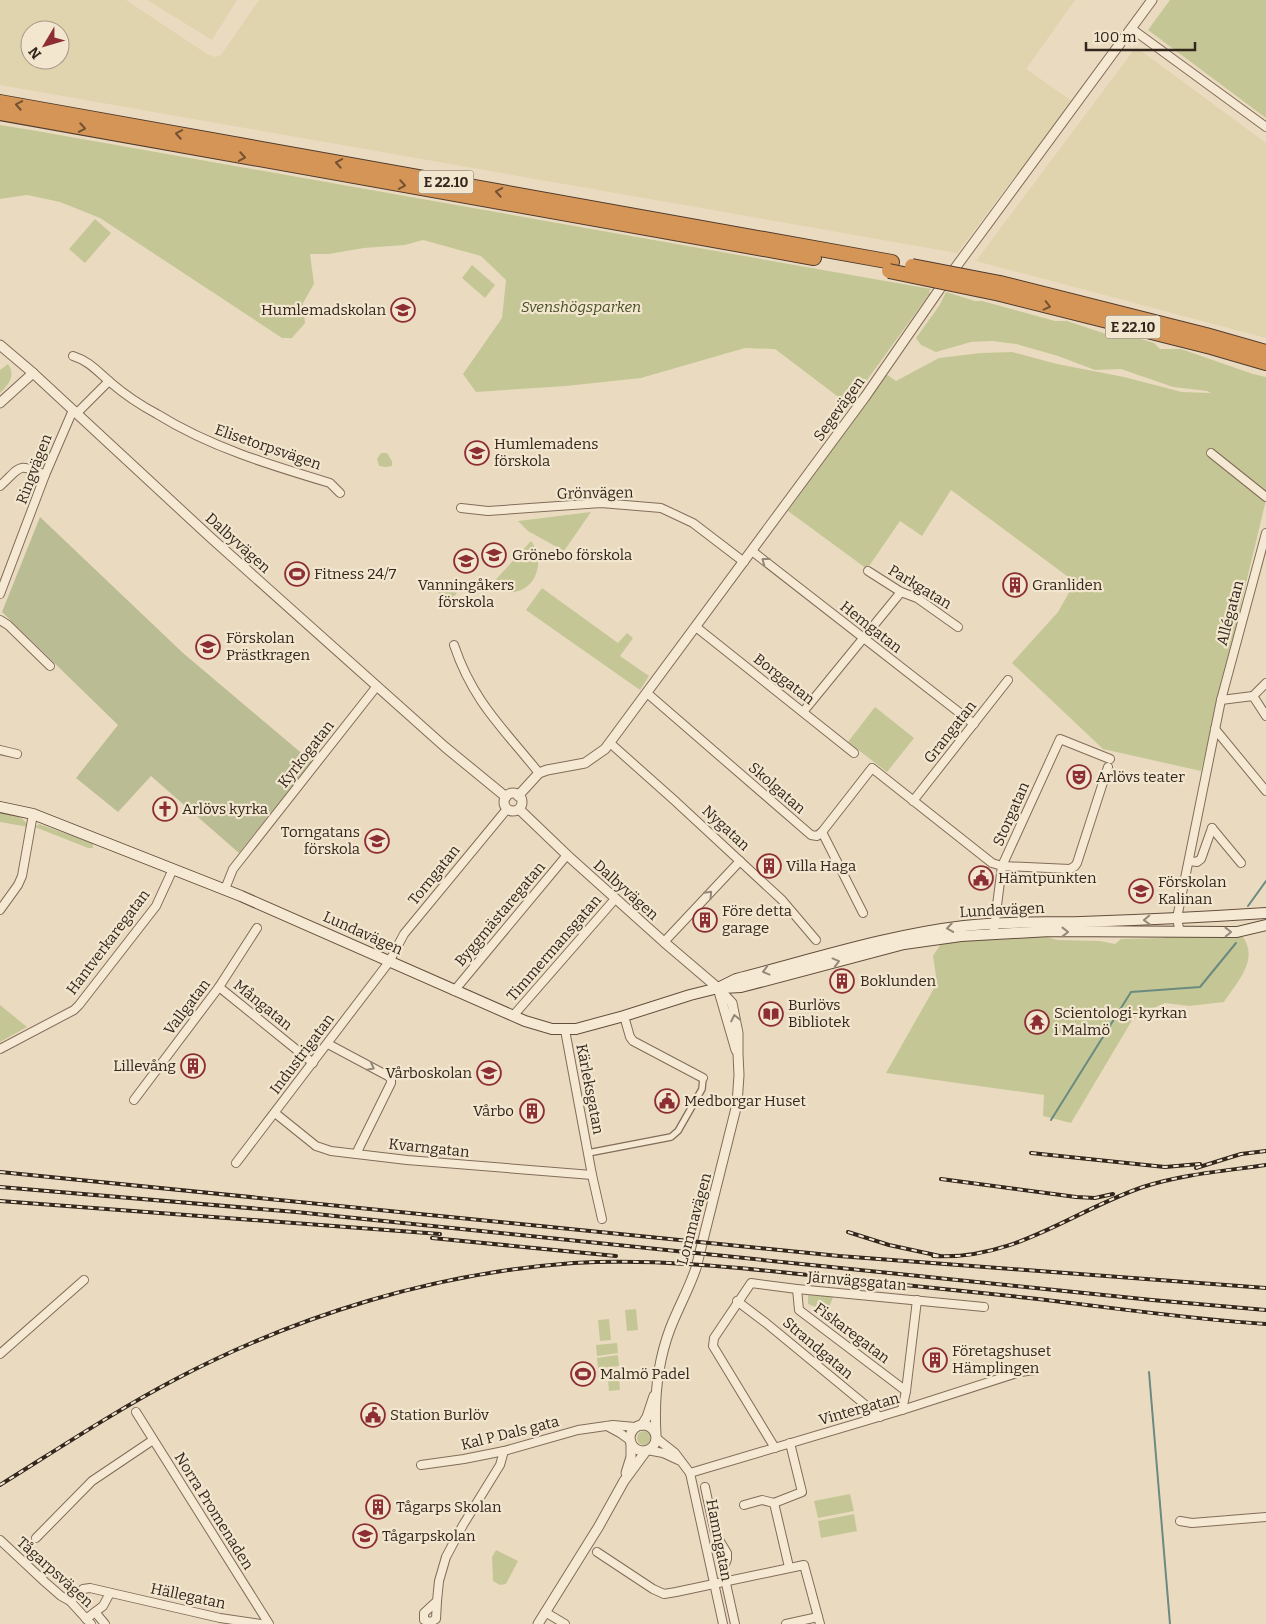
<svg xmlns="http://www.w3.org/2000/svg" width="1266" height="1624" viewBox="0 0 1266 1624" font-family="Bitter,serif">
	<rect width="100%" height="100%" fill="#eadbc0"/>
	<g fill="#dfd4ae" fill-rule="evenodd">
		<path d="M0,0H126L207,54L215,57L221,55L259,0H1075L1026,69L1072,101L957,253L0,85ZM30,30H60V60H30Z"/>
		<polygon points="147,0 237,0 212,40"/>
		<polygon points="1136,47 1266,143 1266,338 976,261"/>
	</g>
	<g fill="#c4c795">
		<polygon points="1170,0 1266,0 1266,118 1148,30"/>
		<polygon points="0,125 37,131 931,289 929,292 930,293 849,405 775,349 745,348 641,378 566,386 476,392 463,374 502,318 506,280 481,256 423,240 405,245 364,248 329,254 310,254 314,284 303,303 305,323 292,338 282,338 100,218 60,202 27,195 0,199"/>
		<polygon points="95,219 111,233 85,263 69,249"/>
		<polygon points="472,265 495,285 485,298 462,278"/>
		<polygon points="946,292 975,301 982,301 1055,321 1067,321 1121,339 1131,336 1154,343 1160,349 1181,349 1253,374 1266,377 1266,500 1201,771 1103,749 1012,663 1058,612 1075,582 951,490 922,536 900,521 867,569 788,511 886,374 896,381 939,358 981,353 1012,352 1057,364 1124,377 1182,392 1211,393 1207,391 1173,387 1121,369 1095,370 1058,356 1016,344 992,341 971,342 936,352 921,345 916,338 939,306"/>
		<path d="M8,364C16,376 9,384 0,393V370Z"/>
		<polygon points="381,453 387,453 392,461 392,466 386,467 379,466 377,459"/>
		<polygon points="591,512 564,551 528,531 518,521"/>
		<path d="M531,541C542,555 541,579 523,589C513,595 499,592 489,587Z"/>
		<polygon points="444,582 457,593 449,602 436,591"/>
		<polygon points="542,588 618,643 627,633 633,638 620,656 649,676 640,690 526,610"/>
		<polygon points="875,707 914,738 887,772 848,742"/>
		<path d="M0,813C10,815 25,815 28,827L0,822Z"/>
		<polygon points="39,824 93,843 93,848 88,848 35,827"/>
		<path d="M1039,934L1057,940L1100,941L1115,944L1121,939L1162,938L1172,935L1243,937C1259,960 1237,982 1224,1002L1189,1006L1165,1003L1134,1017L1071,1123L1043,1116L1044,1095L886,1073L937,983L933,956L942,942Z"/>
		<polygon points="0,1005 27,1027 0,1042"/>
		<polygon points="808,1293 834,1295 827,1312 808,1304"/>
		<polygon points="636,1309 638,1330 627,1331 625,1310"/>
		<polygon points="609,1319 611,1340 600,1341 598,1320"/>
		<polygon points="617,1343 618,1353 597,1356 596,1345"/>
		<polygon points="618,1355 619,1366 598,1368 597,1358"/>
		<polygon points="618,1369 620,1390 609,1391 607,1370"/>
		<circle cx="644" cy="1438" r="7"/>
		<polygon points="850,1494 854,1511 818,1518 814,1501"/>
		<polygon points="854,1514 857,1531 821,1538 818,1521"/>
		<polygon points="496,1550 518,1561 506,1584 500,1585 493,1581 492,1557"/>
	</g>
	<polygon fill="#babc94" points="40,517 183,653 312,762 239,853 151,776 118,812 76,778 118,725 2,612"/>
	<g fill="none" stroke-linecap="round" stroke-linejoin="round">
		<g stroke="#6b8a80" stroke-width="2">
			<polyline points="1248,906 1266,881"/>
			<polyline points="1051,1120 1131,992 1200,987 1236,943"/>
			<polyline points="1149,1372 1170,1624"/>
		</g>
		<g stroke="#826c5a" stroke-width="8">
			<polyline id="pedestrian" points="588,1153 671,1137 678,1131 702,1089 703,1078"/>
		</g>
		<g stroke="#826c5a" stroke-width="10">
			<g id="minor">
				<polyline points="1132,29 1266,127"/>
				<path d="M73,356C89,361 97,371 110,382C124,394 140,405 157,414C210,447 270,465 330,483L340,493"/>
				<polyline points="77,413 109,381"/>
				<polyline points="1211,453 1266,497"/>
				<path d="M0,486C21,467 17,462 45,475"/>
				<polyline points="461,508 488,511 601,503 661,508 693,523 744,562"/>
				<polyline points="752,551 974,724"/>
				<polyline points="868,571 901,592 917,598 958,627"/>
				<polyline points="0,594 45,475 73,410"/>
				<polyline points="0,620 8,625 50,666"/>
				<polyline points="696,627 854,753"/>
				<path d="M454,645C473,702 504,729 539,773"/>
				<polyline points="647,693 811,835 817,836 822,832 863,913"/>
				<polyline points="1253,696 1266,683"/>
				<polyline points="1221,700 1253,696 1266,716"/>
				<polyline points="803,712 901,592"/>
				<polyline points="1215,729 1266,791"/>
				<polyline points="610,743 674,800 782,900 816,940"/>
				<polyline points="0,750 17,754"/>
				<polyline points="913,801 1008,680"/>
				<polyline points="1212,828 1241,863"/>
				<polyline points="822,832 872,768 992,863 1002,866 1070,869 1075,866 1077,863 1108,767"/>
				<polyline points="1189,861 1197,862 1201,859 1212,828"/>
				<polyline points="225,889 233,869 377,686"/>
				<polyline points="0,910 18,885 22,876 33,814"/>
				<polyline points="994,929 1002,866 1060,739 1110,759"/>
				<polyline points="1180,932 1177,919 1178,913 1221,700 1266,533"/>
				<polyline points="664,942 740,861"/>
				<polyline points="219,987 313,1063"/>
				<polyline points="454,991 567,855"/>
				<polyline points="513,1016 615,899"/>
				<polyline points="624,1016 630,1037 633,1041 703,1078"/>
				<polyline points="565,1030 592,1175 602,1219"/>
				<polyline points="328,1044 388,1076 391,1079 391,1083 356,1154"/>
				<polyline points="0,1049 74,1010 79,1005 156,906 173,869"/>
				<polyline points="134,1100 219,987 257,928"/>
				<polyline points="275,1113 316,1146 331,1151 407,1160 592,1175"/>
				<polyline points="236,1163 389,962 404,934 507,809"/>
				<polyline points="797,1289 799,1310 906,1391"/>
				<polyline points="737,1301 766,1323 880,1417"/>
				<polyline points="0,1354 84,1280"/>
				<polyline points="902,1410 906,1391 917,1300"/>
				<polyline points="136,1412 269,1624"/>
				<polyline points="607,1426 620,1433 631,1441"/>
				<polyline points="656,1438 675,1453 690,1473 723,1624"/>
				<polyline points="775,1448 713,1346 714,1338 751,1283 797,1289 984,1307"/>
				<polyline points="647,1450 663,1453 678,1460"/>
				<polyline points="421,1465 464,1459 504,1451 578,1430 613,1425 635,1427"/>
				<polyline points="690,1473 902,1410 1020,1372 1035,1370"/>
				<polyline points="705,1487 715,1533 727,1553 727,1559 723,1570 735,1624"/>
				<polyline points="774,1503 789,1567"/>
				<polyline points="744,1505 762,1500 774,1503 802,1492 790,1443"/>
				<polyline points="1180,1521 1192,1523 1266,1517"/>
				<polyline points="36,1538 92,1481 153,1440"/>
				<polyline points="0,1540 45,1582 61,1596 70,1601 91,1624"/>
				<polyline points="597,1552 653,1589 664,1594 676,1592 804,1565 820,1624"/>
				<polyline points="70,1601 83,1589 90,1588 220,1618 261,1624"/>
				<polyline points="437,1601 436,1619 431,1622 424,1620 424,1613 437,1601 439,1581 446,1557 463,1525 500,1465 504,1451"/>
				<polyline points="95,1612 105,1624"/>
				<polyline points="545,1612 565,1624"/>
				<polyline points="86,1619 103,1606 110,1593"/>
				<polyline points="786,1624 818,1617"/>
			</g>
		</g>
		<g stroke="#826c5a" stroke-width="11">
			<g id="tertiary">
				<polyline points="0,345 33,373 210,537 445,747 506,797"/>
				<polyline points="0,403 33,373"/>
				<circle cx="513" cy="802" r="9"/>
				<polyline points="518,796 539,773 547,770 585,763 605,749 865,397 939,290 1152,0"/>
				<path d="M519,809L567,855L664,942L718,988L732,1003L738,1033V1054L739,1075L737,1104L696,1268C689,1289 678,1308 670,1329C658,1361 654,1400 656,1435"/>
				<polyline points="718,988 736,1050"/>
				<circle cx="643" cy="1438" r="13"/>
				<polyline points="642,1425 647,1417 654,1396"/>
				<polyline points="626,1473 631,1457 631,1443"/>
				<polyline points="538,1624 599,1526 624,1481 646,1451"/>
			</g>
		</g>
		<g stroke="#644e3d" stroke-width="12">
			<g id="secondary">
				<path d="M0,807L33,814L241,896L525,1021L552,1029H576L624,1016L690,995L718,988L736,979C811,960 887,935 964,926C1003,921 1042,923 1081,922C1143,920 1204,917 1266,913"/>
				<polyline points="722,988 741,987 904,944 961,936 1050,931 1228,932 1237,932 1266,925"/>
			</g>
		</g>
		<g stroke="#503b2e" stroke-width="16">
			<g id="motorway">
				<polyline points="0,102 892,262"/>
				<polyline points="0,113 814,258"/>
				<polyline points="1000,283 1206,335 1266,352"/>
				<polyline points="1000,294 1211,347 1266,363"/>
			</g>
		</g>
		<use href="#pedestrian" stroke="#f6e9d3" stroke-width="5.5"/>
		<use href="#minor" stroke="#f6e9d3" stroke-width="8"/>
		<use href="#tertiary" stroke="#f6e9d3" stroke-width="9"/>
		<use href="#secondary" stroke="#f6e9d3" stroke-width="10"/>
		<use href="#motorway" stroke="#d59556" stroke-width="14"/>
		<g stroke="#33261d" stroke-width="4">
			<g id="rail">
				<polyline points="1031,1153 1165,1167 1200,1164"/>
				<polyline points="1196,1168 1241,1154 1266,1151"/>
				<polyline points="0,1172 839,1256 1266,1288"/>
				<polyline points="941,1179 1076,1197 1095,1198 1113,1194"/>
				<polyline points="0,1187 296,1212 1152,1300 1266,1310"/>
				<polyline points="0,1201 440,1234"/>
				<polyline points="848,1232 889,1245 940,1256"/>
				<polyline points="432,1238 616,1256"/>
				<path d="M933,1256C1014,1261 1070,1212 1143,1187C1183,1174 1225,1171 1266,1165"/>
				<path d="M0,1485C58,1449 115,1411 176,1379C298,1315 435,1273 574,1263C662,1258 750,1269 838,1278C902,1285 965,1291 1029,1298C1108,1307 1187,1319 1266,1324"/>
			</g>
		</g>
		<use href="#rail" stroke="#f2e6cf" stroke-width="2" stroke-dasharray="5.5" stroke-linecap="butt"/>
		<g stroke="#503b2e" stroke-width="16" stroke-linecap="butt">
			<g id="motorway-bridge">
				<polyline points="912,266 1000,283"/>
				<polyline points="889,271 1000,294"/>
			</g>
		</g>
		<use href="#motorway-bridge" stroke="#d59556" stroke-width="14"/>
	</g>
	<defs><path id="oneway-chevron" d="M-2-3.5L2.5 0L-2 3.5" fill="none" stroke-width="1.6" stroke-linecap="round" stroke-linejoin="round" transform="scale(1.25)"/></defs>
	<g stroke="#745234">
		<use href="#oneway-chevron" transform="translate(19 105) rotate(-170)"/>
		<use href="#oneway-chevron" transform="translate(82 128) rotate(10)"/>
		<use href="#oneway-chevron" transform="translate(179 134) rotate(-170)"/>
		<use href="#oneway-chevron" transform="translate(242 157) rotate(10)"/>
		<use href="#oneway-chevron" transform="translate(339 163) rotate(-170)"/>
		<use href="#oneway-chevron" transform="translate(402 185) rotate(10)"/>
		<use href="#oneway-chevron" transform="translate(499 192) rotate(-170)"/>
		<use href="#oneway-chevron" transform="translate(1047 306) rotate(14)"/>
	</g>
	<g stroke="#948878">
		<use href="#oneway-chevron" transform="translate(765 561) rotate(-143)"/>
		<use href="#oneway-chevron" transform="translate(709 894) rotate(-47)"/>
		<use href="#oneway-chevron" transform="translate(1147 920) rotate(178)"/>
		<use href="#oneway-chevron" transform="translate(950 928) rotate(171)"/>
		<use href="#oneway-chevron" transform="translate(1065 932)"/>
		<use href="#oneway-chevron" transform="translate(1228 932) rotate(-1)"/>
		<use href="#oneway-chevron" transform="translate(836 962) rotate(-15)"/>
		<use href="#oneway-chevron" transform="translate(766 971) rotate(165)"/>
		<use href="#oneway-chevron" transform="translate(735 1018) rotate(-102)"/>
		<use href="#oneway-chevron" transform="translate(371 1067) rotate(27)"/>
	</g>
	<defs>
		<g id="school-ring" transform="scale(1.25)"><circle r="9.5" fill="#f2e6cf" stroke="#8d2e35" stroke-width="1.5"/><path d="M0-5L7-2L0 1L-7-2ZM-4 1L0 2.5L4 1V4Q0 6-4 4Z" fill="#8d2e35"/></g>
		<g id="stadium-ring" transform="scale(1.25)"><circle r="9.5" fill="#f2e6cf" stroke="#8d2e35" stroke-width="1.5"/><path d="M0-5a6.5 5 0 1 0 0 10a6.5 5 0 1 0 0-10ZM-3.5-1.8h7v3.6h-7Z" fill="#8d2e35"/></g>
		<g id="building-ring" transform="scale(1.25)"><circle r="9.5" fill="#f2e6cf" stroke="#8d2e35" stroke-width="1.5"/><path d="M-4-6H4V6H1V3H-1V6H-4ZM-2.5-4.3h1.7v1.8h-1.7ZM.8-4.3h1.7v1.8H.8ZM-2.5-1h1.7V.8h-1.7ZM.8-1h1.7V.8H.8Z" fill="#8d2e35"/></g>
		<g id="theatre-ring" transform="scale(1.25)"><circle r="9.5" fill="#f2e6cf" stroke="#8d2e35" stroke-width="1.5"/><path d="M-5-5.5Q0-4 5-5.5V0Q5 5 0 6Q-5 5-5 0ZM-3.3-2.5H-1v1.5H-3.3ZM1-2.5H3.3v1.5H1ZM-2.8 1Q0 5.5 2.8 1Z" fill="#8d2e35"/></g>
		<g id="church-ring" transform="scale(1.25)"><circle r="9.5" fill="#f2e6cf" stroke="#8d2e35" stroke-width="1.5"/><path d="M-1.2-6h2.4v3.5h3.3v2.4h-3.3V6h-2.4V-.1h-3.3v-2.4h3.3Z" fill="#8d2e35"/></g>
		<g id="civic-ring" transform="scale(1.25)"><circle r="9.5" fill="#f2e6cf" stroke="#8d2e35" stroke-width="1.5"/><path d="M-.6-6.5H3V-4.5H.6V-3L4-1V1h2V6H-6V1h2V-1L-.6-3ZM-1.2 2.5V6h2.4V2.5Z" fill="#8d2e35"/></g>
		<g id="library-ring" transform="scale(1.25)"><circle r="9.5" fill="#f2e6cf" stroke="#8d2e35" stroke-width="1.5"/><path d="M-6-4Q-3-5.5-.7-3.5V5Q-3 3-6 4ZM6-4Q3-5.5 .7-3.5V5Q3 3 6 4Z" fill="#8d2e35"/></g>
		<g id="temple-ring" transform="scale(1.25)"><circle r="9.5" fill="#f2e6cf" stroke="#8d2e35" stroke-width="1.5"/><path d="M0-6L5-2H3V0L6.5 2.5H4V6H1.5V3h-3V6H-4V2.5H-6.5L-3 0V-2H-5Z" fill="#8d2e35"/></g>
	</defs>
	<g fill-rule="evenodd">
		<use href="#school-ring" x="403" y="310"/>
		<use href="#school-ring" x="477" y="453"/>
		<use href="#school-ring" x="494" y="555"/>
		<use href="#school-ring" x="466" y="561"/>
		<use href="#stadium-ring" x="297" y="574"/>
		<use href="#building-ring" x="1015" y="585"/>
		<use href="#school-ring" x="208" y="647"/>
		<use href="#theatre-ring" x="1079" y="777"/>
		<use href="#church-ring" x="165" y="809"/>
		<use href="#school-ring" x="377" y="841"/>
		<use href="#building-ring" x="769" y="866"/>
		<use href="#civic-ring" x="981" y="878"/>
		<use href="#school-ring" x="1141" y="891"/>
		<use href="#building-ring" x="705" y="920"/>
		<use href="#building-ring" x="842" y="981"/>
		<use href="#library-ring" x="771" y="1014"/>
		<use href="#temple-ring" x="1037" y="1022"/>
		<use href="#building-ring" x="193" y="1066"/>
		<use href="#school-ring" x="489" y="1073"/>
		<use href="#civic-ring" x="667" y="1101"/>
		<use href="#building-ring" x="532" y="1111"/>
		<use href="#building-ring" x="935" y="1360"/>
		<use href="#stadium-ring" x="583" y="1374"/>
		<use href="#civic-ring" x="373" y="1415"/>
		<use href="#building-ring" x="378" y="1507"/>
		<use href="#school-ring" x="365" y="1536"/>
	</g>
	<g text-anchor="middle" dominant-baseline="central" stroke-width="4.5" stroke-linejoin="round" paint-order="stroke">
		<g fill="#f2e6cf" stroke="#6c6052" stroke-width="1">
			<rect x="418.5" y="170.5" width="55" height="23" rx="4"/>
			<rect x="1105.5" y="315.5" width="55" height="23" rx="4"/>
		</g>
		<g font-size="14" font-weight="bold" fill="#33261d">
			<text x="446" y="182">E 22.10</text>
			<text x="1133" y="327">E 22.10</text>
		</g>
		<g font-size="15" font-style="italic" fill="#464e25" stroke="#f2e6cf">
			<text x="581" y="307">Svenshögsparken</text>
		</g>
		<g font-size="15" fill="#33261d" stroke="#f2e6cf" text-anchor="start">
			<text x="386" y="310" text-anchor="end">Humlemadskolan</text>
			<text x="494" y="444">Humlemadens<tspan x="494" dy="17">förskola</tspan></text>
			<text x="512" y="555">Grönebo förskola</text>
			<text x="314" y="574">Fitness 24/7</text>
			<text x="466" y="585" text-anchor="middle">Vanningåkers<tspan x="466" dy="17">förskola</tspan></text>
			<text x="1032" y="585">Granliden</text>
			<text x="226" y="638">Förskolan<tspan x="226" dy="17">Prästkragen</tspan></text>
			<text x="1096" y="777">Arlövs teater</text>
			<text x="182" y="809">Arlövs kyrka</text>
			<text x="360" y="832" text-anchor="end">Torngatans<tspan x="360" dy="17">förskola</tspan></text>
			<text x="786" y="866">Villa Haga</text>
			<text x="998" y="878">Hämtpunkten</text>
			<text x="1158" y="882">Förskolan<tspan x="1158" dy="17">Kalinan</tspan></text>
			<text x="722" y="911">Före detta<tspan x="722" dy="17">garage</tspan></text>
			<text x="860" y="981">Boklunden</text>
			<text x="788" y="1005">Burlövs<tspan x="788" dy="17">Bibliotek</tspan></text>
			<text x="1054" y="1013">Scientologi-kyrkan<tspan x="1054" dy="17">i Malmö</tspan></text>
			<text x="176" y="1066" text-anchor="end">Lillevång</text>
			<text x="472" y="1073" text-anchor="end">Vårboskolan</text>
			<text x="684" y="1101">Medborgar Huset</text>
			<text x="514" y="1111" text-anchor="end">Vårbo</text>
			<text x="952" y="1351">Företagshuset<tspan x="952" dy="17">Hämplingen</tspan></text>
			<text x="600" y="1374">Malmö Padel</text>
			<text x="390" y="1415">Station Burlöv</text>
			<text x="396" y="1507">Tågarps Skolan</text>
			<text x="382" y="1536">Tågarpskolan</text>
		</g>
		<g font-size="15" fill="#33261d" stroke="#f2e6cf">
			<text transform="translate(839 409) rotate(-54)">Segevägen</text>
			<text transform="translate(268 447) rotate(19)">Elisetorpsvägen</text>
			<text transform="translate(34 469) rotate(-69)">Ringvägen</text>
			<text transform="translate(595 493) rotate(-1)">Grönvägen</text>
			<text transform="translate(238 543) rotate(42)">Dalbyvägen</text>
			<text transform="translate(920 587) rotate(31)">Parkgatan</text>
			<text transform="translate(1230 613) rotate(-75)">Allégatan</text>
			<text transform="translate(871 627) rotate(38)">Hemgatan</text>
			<text transform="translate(784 679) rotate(38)">Borggatan</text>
			<text transform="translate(950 732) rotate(-52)">Grangatan</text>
			<text transform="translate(306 754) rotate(-52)">Kyrkogatan</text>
			<text transform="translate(777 788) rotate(41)">Skolgatan</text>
			<text transform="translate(1011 814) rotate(-66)">Storgatan</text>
			<text transform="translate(726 828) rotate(43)">Nygatan</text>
			<text transform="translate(434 875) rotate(-51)">Torngatan</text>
			<text transform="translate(626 890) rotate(42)">Dalbyvägen</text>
			<text transform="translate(1002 910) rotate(-3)">Lundavägen</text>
			<text transform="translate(500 914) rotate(-50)">Byggmästaregatan</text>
			<text transform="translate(363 933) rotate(24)">Lundavägen</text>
			<text transform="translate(108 942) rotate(-53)">Hantverkaregatan</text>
			<text transform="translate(554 948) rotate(-49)">Timmermansgatan</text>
			<text transform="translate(263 1005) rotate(39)">Mångatan</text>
			<text transform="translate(187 1007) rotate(-53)">Vallgatan</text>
			<text transform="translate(302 1054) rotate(-53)">Industrigatan</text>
			<text transform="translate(590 1089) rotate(79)">Kärleksgatan</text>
			<text transform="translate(429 1148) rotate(6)">Kvarngatan</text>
			<text transform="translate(694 1219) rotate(-75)">Lommavägen</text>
			<text transform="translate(857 1281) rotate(5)">Järnvägsgatan</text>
			<text transform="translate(852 1333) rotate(37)">Fiskaregatan</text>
			<text transform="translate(818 1348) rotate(40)">Strandgatan</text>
			<text transform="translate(859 1409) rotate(-16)">Vintergatan</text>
			<text transform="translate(510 1433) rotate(-14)">Kal P Dals gata</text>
			<text transform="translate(214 1511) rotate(58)">Norra Promenaden</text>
			<text transform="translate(719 1540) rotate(79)">Hamngatan</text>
			<text transform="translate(55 1572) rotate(42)">Tågarpsvägen</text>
			<text transform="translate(188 1596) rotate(12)">Hällegatan</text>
		</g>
	</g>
	<g transform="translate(45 45) rotate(232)"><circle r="24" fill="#f2e6cf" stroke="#a69988"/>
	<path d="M0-4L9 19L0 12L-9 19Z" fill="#8d2e35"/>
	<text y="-8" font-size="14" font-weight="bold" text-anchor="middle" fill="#33261d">N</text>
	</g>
	<path d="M1086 42v8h109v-8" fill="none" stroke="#33261d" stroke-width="2.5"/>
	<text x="1094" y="42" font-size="15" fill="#33261d" stroke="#f2e6cf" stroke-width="4" paint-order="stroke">100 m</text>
</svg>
